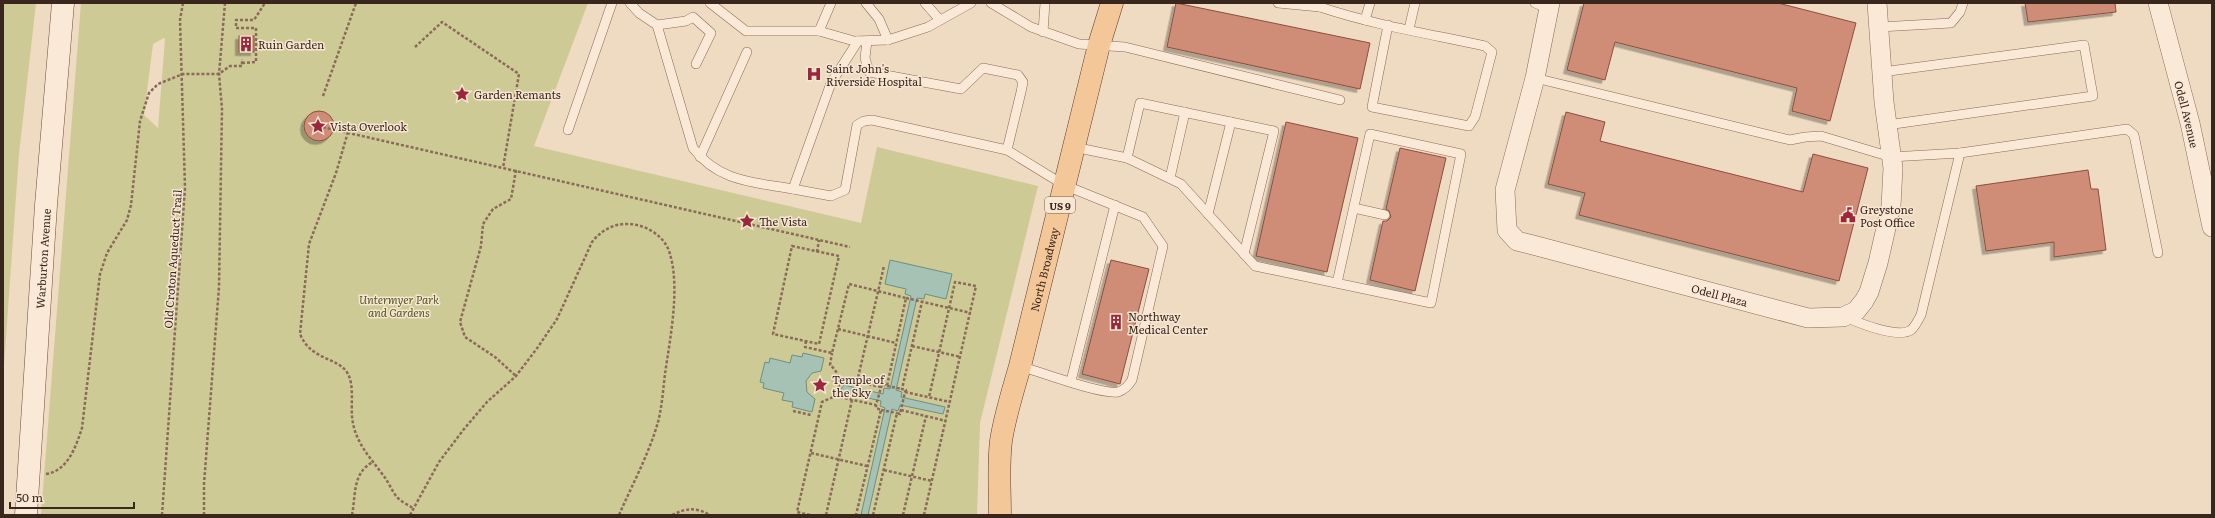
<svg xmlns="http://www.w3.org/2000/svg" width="2215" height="518" viewBox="0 0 2215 518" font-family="Literata,serif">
	<defs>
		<filter id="shadow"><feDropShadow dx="-3.5" dy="3.5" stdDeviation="0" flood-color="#0004"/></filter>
	</defs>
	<rect width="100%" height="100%" fill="#efdac2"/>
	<g fill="#ceca96" fill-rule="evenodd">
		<polygon points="3,3 36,3 19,154 3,379"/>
		<path d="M81,3H588L534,146L861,223L877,147L1038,186L980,423L977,515H41ZM164,38L165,39L158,128L144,115L153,44Z"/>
	</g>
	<g fill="#a5c2b4" stroke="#6b9081">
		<polygon points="890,260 952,274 946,299 925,294 924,299 917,298 896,390 902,392 901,397 945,407 943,414 900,405 898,411 892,409 868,515 861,515 885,408 880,406 881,401 842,392 841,389 844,385 883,394 884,388 890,389 911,296 905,294 906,289 885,284"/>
		<polygon points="803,353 824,358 821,371 812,373 806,381 807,392 815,399 812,412 792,407 793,402 782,400 784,393 763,388 764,383 760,382 765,362 769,363 770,358 790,363 792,355 802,357"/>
	</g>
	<g fill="#cf8c77" stroke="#8a4f3e" filter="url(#shadow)">
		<polygon points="1176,3 1370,43 1360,89 1167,47"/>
		<polygon points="1584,3 1778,3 1856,23 1830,121 1792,111 1797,88 1615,42 1605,80 1567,70"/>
		<polygon points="2025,3 2115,3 2116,12 2028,22"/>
		<rect x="239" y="36" width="15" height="16"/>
		<circle cx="319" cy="126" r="15"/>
		<polygon points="1566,112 1605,122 1600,141 1803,192 1813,154 1868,168 1839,281 1579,215 1585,193 1548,184"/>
		<polygon points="1286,122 1358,138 1327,272 1256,256"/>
		<polygon points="1400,148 1446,158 1415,291 1370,280 1383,221 1387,221 1391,217 1389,211 1386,209"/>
		<polygon points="2088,170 2091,189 2098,189 2106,250 2054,257 2054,242 1986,251 1976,186"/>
		<polygon points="1111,260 1149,269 1120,384 1082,374"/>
	</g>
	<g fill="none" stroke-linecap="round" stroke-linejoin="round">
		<g stroke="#8a6a59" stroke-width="10">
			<g id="lane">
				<polyline points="630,3 639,13 657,25 686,21 693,17 711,33 696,64"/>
				<polyline points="710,3 746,31 819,31 854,41 888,40 928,27 971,3"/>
				<polyline points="866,3 879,19 888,40"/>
				<polyline points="925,3 940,20"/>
				<polyline points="991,3 1031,27 1079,44 1125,47 1340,100"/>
				<polyline points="1278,3 1320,7 1321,3"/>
				<polyline points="1535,3 1549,9"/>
				<path d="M1320,7C1374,25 1430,34 1485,46L1492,52L1475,117L1469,126L1372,107L1388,25"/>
				<polyline points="1365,20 1370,3"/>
				<path d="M657,25L693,148C719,182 753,182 793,189L831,83L858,41"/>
				<polyline points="1879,27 1951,23 1960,12 1963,3"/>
				<polyline points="1409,29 1415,3"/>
				<polyline points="819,31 831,3"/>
				<polyline points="1043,32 1045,3"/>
				<polyline points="1882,72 2084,45 2093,96 1887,125"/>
				<polyline points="1535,78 1790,140 1805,137 1821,136 1891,157 1960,153"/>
				<polyline points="568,130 612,3"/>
				<polyline points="1074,147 1127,158 1181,184 1255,266 1431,303 1461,154 1370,134 1337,283"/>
				<path d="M1007,150L1064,185L1143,217L1163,246L1132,380C1129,385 1124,390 1118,392C1101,395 1040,372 1020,366"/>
				<polyline points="700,157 747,52"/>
				<polyline points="1127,158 1140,103 1274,131 1244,254"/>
				<polyline points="1170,178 1185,112"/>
				<polyline points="793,189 831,196 845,190 857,125 864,121 872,120 1007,150 1021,92 1023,82 1018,75 983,68 961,89 869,72 865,58 867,41"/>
				<polyline points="1354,208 1385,215"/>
				<polyline points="1208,214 1231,122"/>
				<path d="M1845,317C1859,323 1898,339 1911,330C1915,327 1918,320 1921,315L1960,153L2127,129L2134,135L2158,253"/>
				<polyline points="1071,381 1115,205"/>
			</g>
		</g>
		<g stroke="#8a6a59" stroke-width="20">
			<g id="street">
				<path id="s1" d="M1550,3L1535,78L1505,190L1507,230L1517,241L1533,245L1808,318L1843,317L1856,311L1864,301L1869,292L1878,263L1891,206L1893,168L1884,102L1877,3"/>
				<path id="s2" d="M2158,3L2190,123L2212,227"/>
			</g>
		</g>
		<g stroke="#6c4b3c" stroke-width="23">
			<g id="secondary">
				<path id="s3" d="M26,515L46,205L63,3"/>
			</g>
		</g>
		<g stroke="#57392d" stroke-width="23">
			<g id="primary">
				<path id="s4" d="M1000,515C1000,490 998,465 1001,441C1005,415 1013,391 1020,366L1099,45L1112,3"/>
			</g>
		</g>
		<g stroke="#8a6a59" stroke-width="2.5" stroke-dasharray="3 2" stroke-linecap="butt">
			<polyline points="415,47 442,22 519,74 503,168"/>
			<polyline points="242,63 256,62 256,28 236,28 236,20 254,20 265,3"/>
			<polyline points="323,96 356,3"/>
			<polyline points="318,126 850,247"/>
			<path d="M348,132L336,173L309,244L300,334C311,361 339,357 348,374C354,385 351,404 352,416C354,441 369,456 383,475C388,481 391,489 396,496C400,501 408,505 413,508"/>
			<polyline points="516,170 511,199 493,209 483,224 481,246 460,322 465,337 495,357 516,376"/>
			<polygon points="792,246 839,256 819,344 773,334"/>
			<polyline points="817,252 819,240"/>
			<polyline points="906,298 971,313"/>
			<polyline points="838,329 896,343"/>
			<polyline points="806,341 805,347 832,353 849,284 906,298 887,386 882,384 876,405 876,408 881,410 856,515"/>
			<polyline points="912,346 961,357"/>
			<polyline points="839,378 881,387"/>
			<polyline points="857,382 884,266"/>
			<polyline points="887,386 902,389"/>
			<polyline points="905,392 950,402"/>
			<polyline points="835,396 876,405"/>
			<polyline points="881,410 897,413"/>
			<polyline points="901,410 946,421"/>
			<polyline points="793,411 811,415"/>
			<polyline points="811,453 867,466"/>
			<polyline points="884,470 932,481"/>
			<path d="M46,474C68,471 76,446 82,428L100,274L107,253L127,220L131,205L140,121L149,93L158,84L183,74H219L230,66H242V59"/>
			<polyline points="162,515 185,188 180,20 183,3"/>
			<polyline points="204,515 204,484 219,287 222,109 219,74 225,3"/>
			<path d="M352,515C356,495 352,473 373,462"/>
			<path d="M410,515L439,462L464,429L487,402L516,376L538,347L557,319L592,242C603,228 619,221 637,225C650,228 664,237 669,251C681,286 670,338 665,374C663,390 662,407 658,422C649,454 632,485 619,515"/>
			<path d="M672,515C686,508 696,507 710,515"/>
			<path d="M810,515L797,512L822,402L835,396C842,384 840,373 830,365L832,353"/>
			<polyline points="826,515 852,400"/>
			<polyline points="873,515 897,413 900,414 905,392 906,390 902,389 922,302"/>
			<polyline points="903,515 926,416"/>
			<polyline points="924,515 976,286 955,282 929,397"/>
		</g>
		<use href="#lane" stroke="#fae9d6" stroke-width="9"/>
		<use href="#street" stroke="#fae9d6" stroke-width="19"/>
		<use href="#secondary" stroke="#fae9d6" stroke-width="22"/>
		<use href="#primary" stroke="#f4c799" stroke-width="22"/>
	</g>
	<defs>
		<g id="building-bare" transform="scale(1.2)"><path d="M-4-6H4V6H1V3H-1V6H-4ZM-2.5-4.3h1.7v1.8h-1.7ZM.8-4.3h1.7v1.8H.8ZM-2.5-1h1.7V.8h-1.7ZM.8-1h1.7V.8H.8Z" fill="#9b273c" stroke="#f6e6d2" stroke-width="2.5" paint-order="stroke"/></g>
		<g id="hospital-bare" transform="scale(1.2)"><path d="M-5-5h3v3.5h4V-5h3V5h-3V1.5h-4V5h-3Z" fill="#9b273c" stroke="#f6e6d2" stroke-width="2.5" paint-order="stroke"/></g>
		<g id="sight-bare" transform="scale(1.2)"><path d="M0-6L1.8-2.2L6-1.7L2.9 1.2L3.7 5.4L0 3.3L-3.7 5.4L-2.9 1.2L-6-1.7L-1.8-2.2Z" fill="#9b273c" stroke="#f6e6d2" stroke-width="2.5" paint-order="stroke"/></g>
		<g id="civic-bare" transform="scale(1.2)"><path d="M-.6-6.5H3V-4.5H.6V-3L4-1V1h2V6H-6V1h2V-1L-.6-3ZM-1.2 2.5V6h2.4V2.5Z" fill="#9b273c" stroke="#f6e6d2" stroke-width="2.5" paint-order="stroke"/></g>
	</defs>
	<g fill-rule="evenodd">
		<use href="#building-bare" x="246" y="44"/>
		<use href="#hospital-bare" x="814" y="74"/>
		<use href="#sight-bare" x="462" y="94"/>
		<use href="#sight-bare" x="318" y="126"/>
		<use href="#civic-bare" x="1848" y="215"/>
		<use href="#sight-bare" x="747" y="221"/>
		<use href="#building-bare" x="1116" y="322"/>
		<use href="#sight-bare" x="820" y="385"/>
	</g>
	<g text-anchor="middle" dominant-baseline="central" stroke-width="3" stroke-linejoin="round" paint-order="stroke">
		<rect fill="#f6e6d2" stroke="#726053" stroke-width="1" x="1045" y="197" width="30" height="16" rx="3"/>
		<g font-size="10" font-weight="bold" fill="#39261d">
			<text x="1060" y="205">US 9</text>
		</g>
		<g font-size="11" fill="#39261d" stroke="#f6e6d2" text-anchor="start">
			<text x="258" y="44">Ruin Garden</text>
			<text x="826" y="68">Saint John's<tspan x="826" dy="13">Riverside Hospital</tspan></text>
			<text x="474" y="94">Garden Remants</text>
			<text x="330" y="126">Vista Overlook</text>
			<text x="1860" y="209">Greystone<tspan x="1860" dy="13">Post Office</tspan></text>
			<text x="759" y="221">The Vista</text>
			<text x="1128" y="316">Northway<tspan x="1128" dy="13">Medical Center</tspan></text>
			<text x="832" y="379">Temple of<tspan x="832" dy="13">the Sky</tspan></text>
		</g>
		<g font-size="11" fill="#39261d" stroke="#f6e6d2">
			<text stroke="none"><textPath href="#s2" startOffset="115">Odell Avenue</textPath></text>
			<text stroke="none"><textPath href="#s3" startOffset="257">Warburton Avenue</textPath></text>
			<text transform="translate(172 259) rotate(-86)">Old Croton Aqueduct Trail</text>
			<text stroke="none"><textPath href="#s4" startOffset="251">North Broadway</textPath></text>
			<text stroke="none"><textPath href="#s1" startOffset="457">Odell Plaza</textPath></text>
		</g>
		<g font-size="11" font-style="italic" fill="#525623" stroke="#f6e6d2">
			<text x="399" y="299">Untermyer Park<tspan x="399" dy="13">and Gardens</tspan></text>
		</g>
	</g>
	<rect width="2215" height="518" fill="none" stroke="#39261d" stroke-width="8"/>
	<path d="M10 502v6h124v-6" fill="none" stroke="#39261d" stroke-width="2"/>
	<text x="16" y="502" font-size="12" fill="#39261d" stroke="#f6e6d2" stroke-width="3" paint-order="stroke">50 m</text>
</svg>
